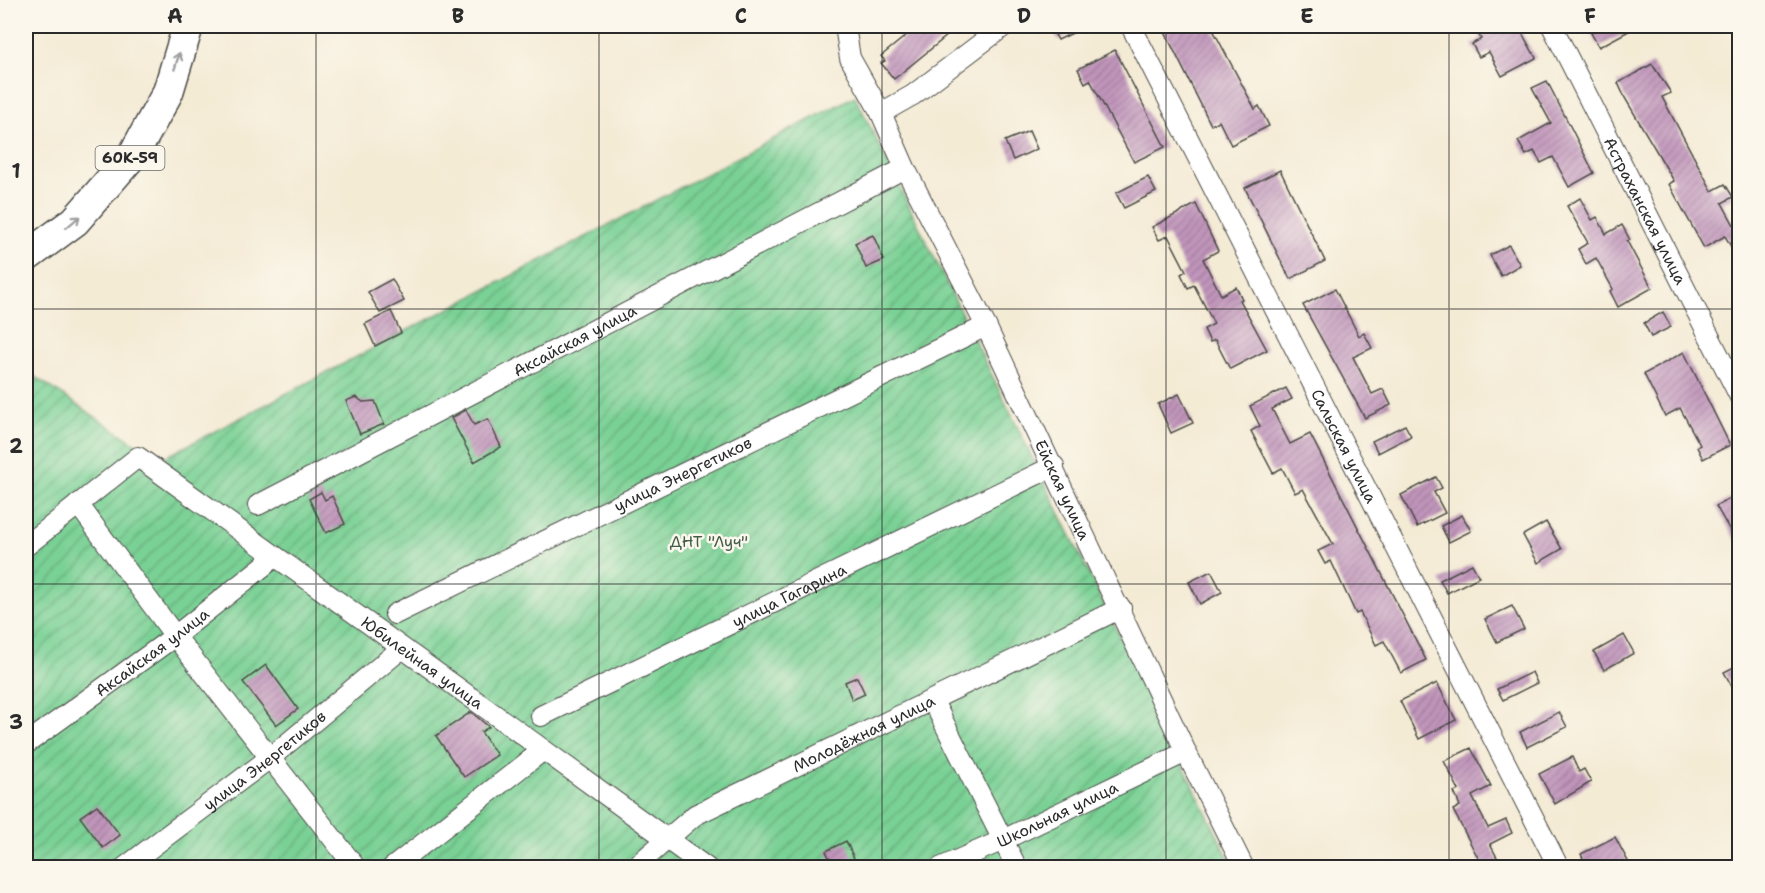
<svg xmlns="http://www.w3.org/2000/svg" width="1765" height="893" viewBox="0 0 1765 893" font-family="'Shantell Sans',sans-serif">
	<defs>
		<pattern id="garden-furrows" width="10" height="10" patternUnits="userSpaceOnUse" patternTransform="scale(1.5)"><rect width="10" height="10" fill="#7ad195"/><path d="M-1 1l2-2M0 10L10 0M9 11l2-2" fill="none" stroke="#64aa7a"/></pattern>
		<pattern id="building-hatch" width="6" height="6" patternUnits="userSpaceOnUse" patternTransform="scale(1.5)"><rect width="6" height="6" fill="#c195bc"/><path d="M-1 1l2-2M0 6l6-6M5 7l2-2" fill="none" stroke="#9d7a99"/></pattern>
	</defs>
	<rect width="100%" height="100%" fill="#fbf7ec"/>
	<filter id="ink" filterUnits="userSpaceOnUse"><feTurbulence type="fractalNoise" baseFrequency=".0167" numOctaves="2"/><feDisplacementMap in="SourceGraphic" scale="12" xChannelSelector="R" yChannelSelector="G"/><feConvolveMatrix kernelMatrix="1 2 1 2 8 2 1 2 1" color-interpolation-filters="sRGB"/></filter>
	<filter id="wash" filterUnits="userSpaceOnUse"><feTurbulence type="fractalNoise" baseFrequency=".008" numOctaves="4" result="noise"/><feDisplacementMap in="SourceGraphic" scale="24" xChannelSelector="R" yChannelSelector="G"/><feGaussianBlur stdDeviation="1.35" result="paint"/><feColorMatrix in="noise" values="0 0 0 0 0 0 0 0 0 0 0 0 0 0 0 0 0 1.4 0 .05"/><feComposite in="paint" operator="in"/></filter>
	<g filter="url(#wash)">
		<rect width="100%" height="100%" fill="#f4ebd5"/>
		<polygon fill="url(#garden-furrows)" stroke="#527e60" stroke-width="1.5" points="855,96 1233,867 26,867 26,371 160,460"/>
		<g id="blocks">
			<g fill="url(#building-hatch)">
				<polygon points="918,26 959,26 894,79 881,63 885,61 881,56"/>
				<polygon points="1059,26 1087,26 1058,40 1052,29"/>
				<polygon points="1172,26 1211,26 1255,109 1259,106 1269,126 1231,145 1219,121 1211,125 1164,30"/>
				<polygon points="1482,26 1518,26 1536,58 1502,76 1489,52 1479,57 1472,44 1481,39 1476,29"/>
				<polygon points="1605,26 1638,26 1599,47 1591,33"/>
				<polygon points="1115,50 1165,147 1134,162 1090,80 1085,83 1078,69"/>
				<polygon points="1652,64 1671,93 1662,97 1712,191 1725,184 1733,197 1722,203 1740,236 1740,262 1725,236 1704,248 1669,184 1674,181 1625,98 1618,83"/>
				<polygon points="1547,81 1594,173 1569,187 1553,157 1541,163 1534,151 1526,155 1518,141 1551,123 1532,88"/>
				<polygon points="1029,131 1037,149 1013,160 1005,141"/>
				<polygon points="1280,170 1325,261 1290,279 1245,188"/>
				<polygon points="1148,177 1156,192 1124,208 1116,193"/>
				<polygon points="1580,198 1592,220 1597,217 1606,234 1622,225 1630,240 1627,241 1652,288 1618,307 1610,291 1613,289 1596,258 1586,264 1578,249 1588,243 1567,206"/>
				<polygon points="1196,204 1218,251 1203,259 1221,295 1236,287 1242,299 1240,300 1267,350 1230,369 1215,340 1210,342 1204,329 1214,324 1194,285 1188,288 1181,274 1186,271 1168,236 1159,240 1152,227"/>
				<polygon points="873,235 884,260 866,268 855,243"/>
				<polygon points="1509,245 1520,265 1501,276 1490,255"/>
				<polygon points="392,279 404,301 380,313 368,292"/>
				<polygon points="1335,289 1359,336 1364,333 1372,348 1353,357 1372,394 1383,389 1391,405 1365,418 1303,305"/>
				<polygon points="391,311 401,333 375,346 365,324"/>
				<polygon points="1663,312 1671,327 1651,337 1644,323"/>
				<polygon points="1684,352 1730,445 1703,459 1697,447 1700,445 1680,408 1665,416 1644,374"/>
				<polygon points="1286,388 1292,399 1272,409 1290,444 1310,434 1426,660 1401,673 1384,641 1376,645 1360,612 1356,614 1331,561 1325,564 1318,551 1333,544 1303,489 1295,493 1282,468 1273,473 1251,431 1260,426 1250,406"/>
				<polygon points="1179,394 1193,423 1171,433 1158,404"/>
				<polygon points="356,397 363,402 375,401 384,424 360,434 346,401"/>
				<polygon points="466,410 474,425 488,419 501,447 474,462 451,418"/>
				<polygon points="1405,425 1411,436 1378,453 1372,441"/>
				<polygon points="1436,477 1442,488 1434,492 1445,513 1417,527 1401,495"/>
				<polygon points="321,492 325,500 332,496 345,524 326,533 309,499"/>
				<polygon points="1740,493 1740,548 1716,506"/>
				<polygon points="1462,515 1471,531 1449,542 1441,526"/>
				<polygon points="1546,522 1562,549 1538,563 1523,535"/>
				<polygon points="1472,564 1479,577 1447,593 1440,580"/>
				<polygon points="1211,571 1222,592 1200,604 1189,582"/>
				<polygon points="1512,606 1524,629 1497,642 1485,619"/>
				<polygon points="1624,635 1634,653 1604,670 1594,652"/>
				<polygon points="1740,664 1740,701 1724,672"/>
				<polygon points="266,665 298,709 276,725 243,682"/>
				<polygon points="1532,672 1537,683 1503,700 1497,689"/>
				<polygon points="857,677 865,694 852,700 845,682"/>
				<polygon points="1437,683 1456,720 1419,739 1400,701"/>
				<polygon points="471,712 489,727 481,732 497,755 464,777 436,736"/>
				<polygon points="1559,712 1567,727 1527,747 1520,732"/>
				<polygon points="1471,748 1491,786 1472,796 1488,828 1506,820 1512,833 1490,844 1502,867 1483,867 1453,810 1460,806 1454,792 1459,790 1444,761"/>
				<polygon points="1572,757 1579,772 1584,769 1591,782 1555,804 1539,774"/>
				<polygon points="97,805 120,835 103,848 80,817"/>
				<polygon points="1615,837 1631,867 1587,867 1581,854"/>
				<polygon points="846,841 858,867 834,867 826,851"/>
			</g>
		</g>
	</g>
	<g filter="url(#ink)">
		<use href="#blocks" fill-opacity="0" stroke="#494844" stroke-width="1.5"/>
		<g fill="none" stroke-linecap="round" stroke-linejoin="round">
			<g stroke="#494844" stroke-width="22">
				<g id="street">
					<path id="s1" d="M845,26L850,58L881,113L905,168L986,326L1186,752L1244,868"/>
					<path id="s2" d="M1131,26L1559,868"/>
					<path id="s3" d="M1552,26L1740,397"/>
					<polyline points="881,113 913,95 1004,26"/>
					<polyline points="78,504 175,636 356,868"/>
					<path id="s4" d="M258,505L905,168"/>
					<path id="s5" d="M26,546L138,457L707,868"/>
					<path id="s6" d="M395,614L986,326"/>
					<polyline points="933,701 1017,868"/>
					<path id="s7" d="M541,716L1054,466"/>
					<path id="s8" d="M26,744L175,636L275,557"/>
					<path id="s9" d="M124,868L271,757L401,649"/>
					<polyline points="392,868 542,751"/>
					<path id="s10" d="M634,868L695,815L1121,608"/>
					<path id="s11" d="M940,868L1003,840L1186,752"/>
				</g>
			</g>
			<g stroke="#494844" stroke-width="33">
				<polyline id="primary" points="26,257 75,221 135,152 168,92 188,26"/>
			</g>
			<use href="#street" stroke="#fff" stroke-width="20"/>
			<use href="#primary" stroke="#fff" stroke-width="30"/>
		</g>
		<defs><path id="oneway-shaft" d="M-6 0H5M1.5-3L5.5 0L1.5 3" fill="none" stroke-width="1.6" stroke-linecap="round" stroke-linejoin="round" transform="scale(1.5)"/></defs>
		<g stroke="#a0a0a0">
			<use href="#oneway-shaft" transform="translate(177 61) rotate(-73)"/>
			<use href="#oneway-shaft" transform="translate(73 222) rotate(-41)"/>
		</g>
	</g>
	<path fill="none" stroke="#2b2b2b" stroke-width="1.5" stroke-opacity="0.55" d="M316,26V868M599,26V868M882,26V868M1166,26V868M1449,26V868M26,309H1740M26,584H1740"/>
	<g text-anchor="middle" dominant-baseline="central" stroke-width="5" stroke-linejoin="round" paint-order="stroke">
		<rect fill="#fbf7ec" stroke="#696865" stroke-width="1.5" x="95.5" y="146" width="69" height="24" rx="4.5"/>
		<g font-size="15" font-weight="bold" fill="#2b2b2b">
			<text x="130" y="158">60К-59</text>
		</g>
		<g font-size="16" fill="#2b2b2b" stroke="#fbf7ec">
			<text stroke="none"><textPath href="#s3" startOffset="207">Астраханская улица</textPath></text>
			<text stroke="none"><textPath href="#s4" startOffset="357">Аксайская улица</textPath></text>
			<text stroke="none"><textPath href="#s2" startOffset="471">Сальская улица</textPath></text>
			<text stroke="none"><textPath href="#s6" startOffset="320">улица Энергетиков</textPath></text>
			<text stroke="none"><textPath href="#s1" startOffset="514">Ейская улица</textPath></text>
			<text stroke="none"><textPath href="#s7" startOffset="276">улица Гагарина</textPath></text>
			<text stroke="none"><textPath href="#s8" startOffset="156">Аксайская улица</textPath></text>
			<text stroke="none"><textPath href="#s5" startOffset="494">Юбилейная улица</textPath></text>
			<text stroke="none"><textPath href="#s10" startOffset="268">Молодёжная улица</textPath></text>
			<text stroke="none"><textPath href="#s9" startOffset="177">улица Энергетиков</textPath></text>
			<text stroke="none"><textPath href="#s11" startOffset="129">Школьная улица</textPath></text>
		</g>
		<g font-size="16" fill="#435d4b" stroke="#fbf7ec">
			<text x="709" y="541">ДНТ "Луч"</text>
		</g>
	</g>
	<rect width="1765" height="893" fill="none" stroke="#fbf7ec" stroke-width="66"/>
	<rect x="33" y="33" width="1699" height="827" fill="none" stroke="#2b2b2b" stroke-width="2"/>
	<g font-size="20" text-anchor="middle" font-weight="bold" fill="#2b2b2b">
		<text x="175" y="23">A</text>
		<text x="458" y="23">B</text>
		<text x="741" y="23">C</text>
		<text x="1024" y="23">D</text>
		<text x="1307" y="23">E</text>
		<text x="1590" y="23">F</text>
		<text x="16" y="178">1</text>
		<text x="16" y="453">2</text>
		<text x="16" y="729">3</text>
	</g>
</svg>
